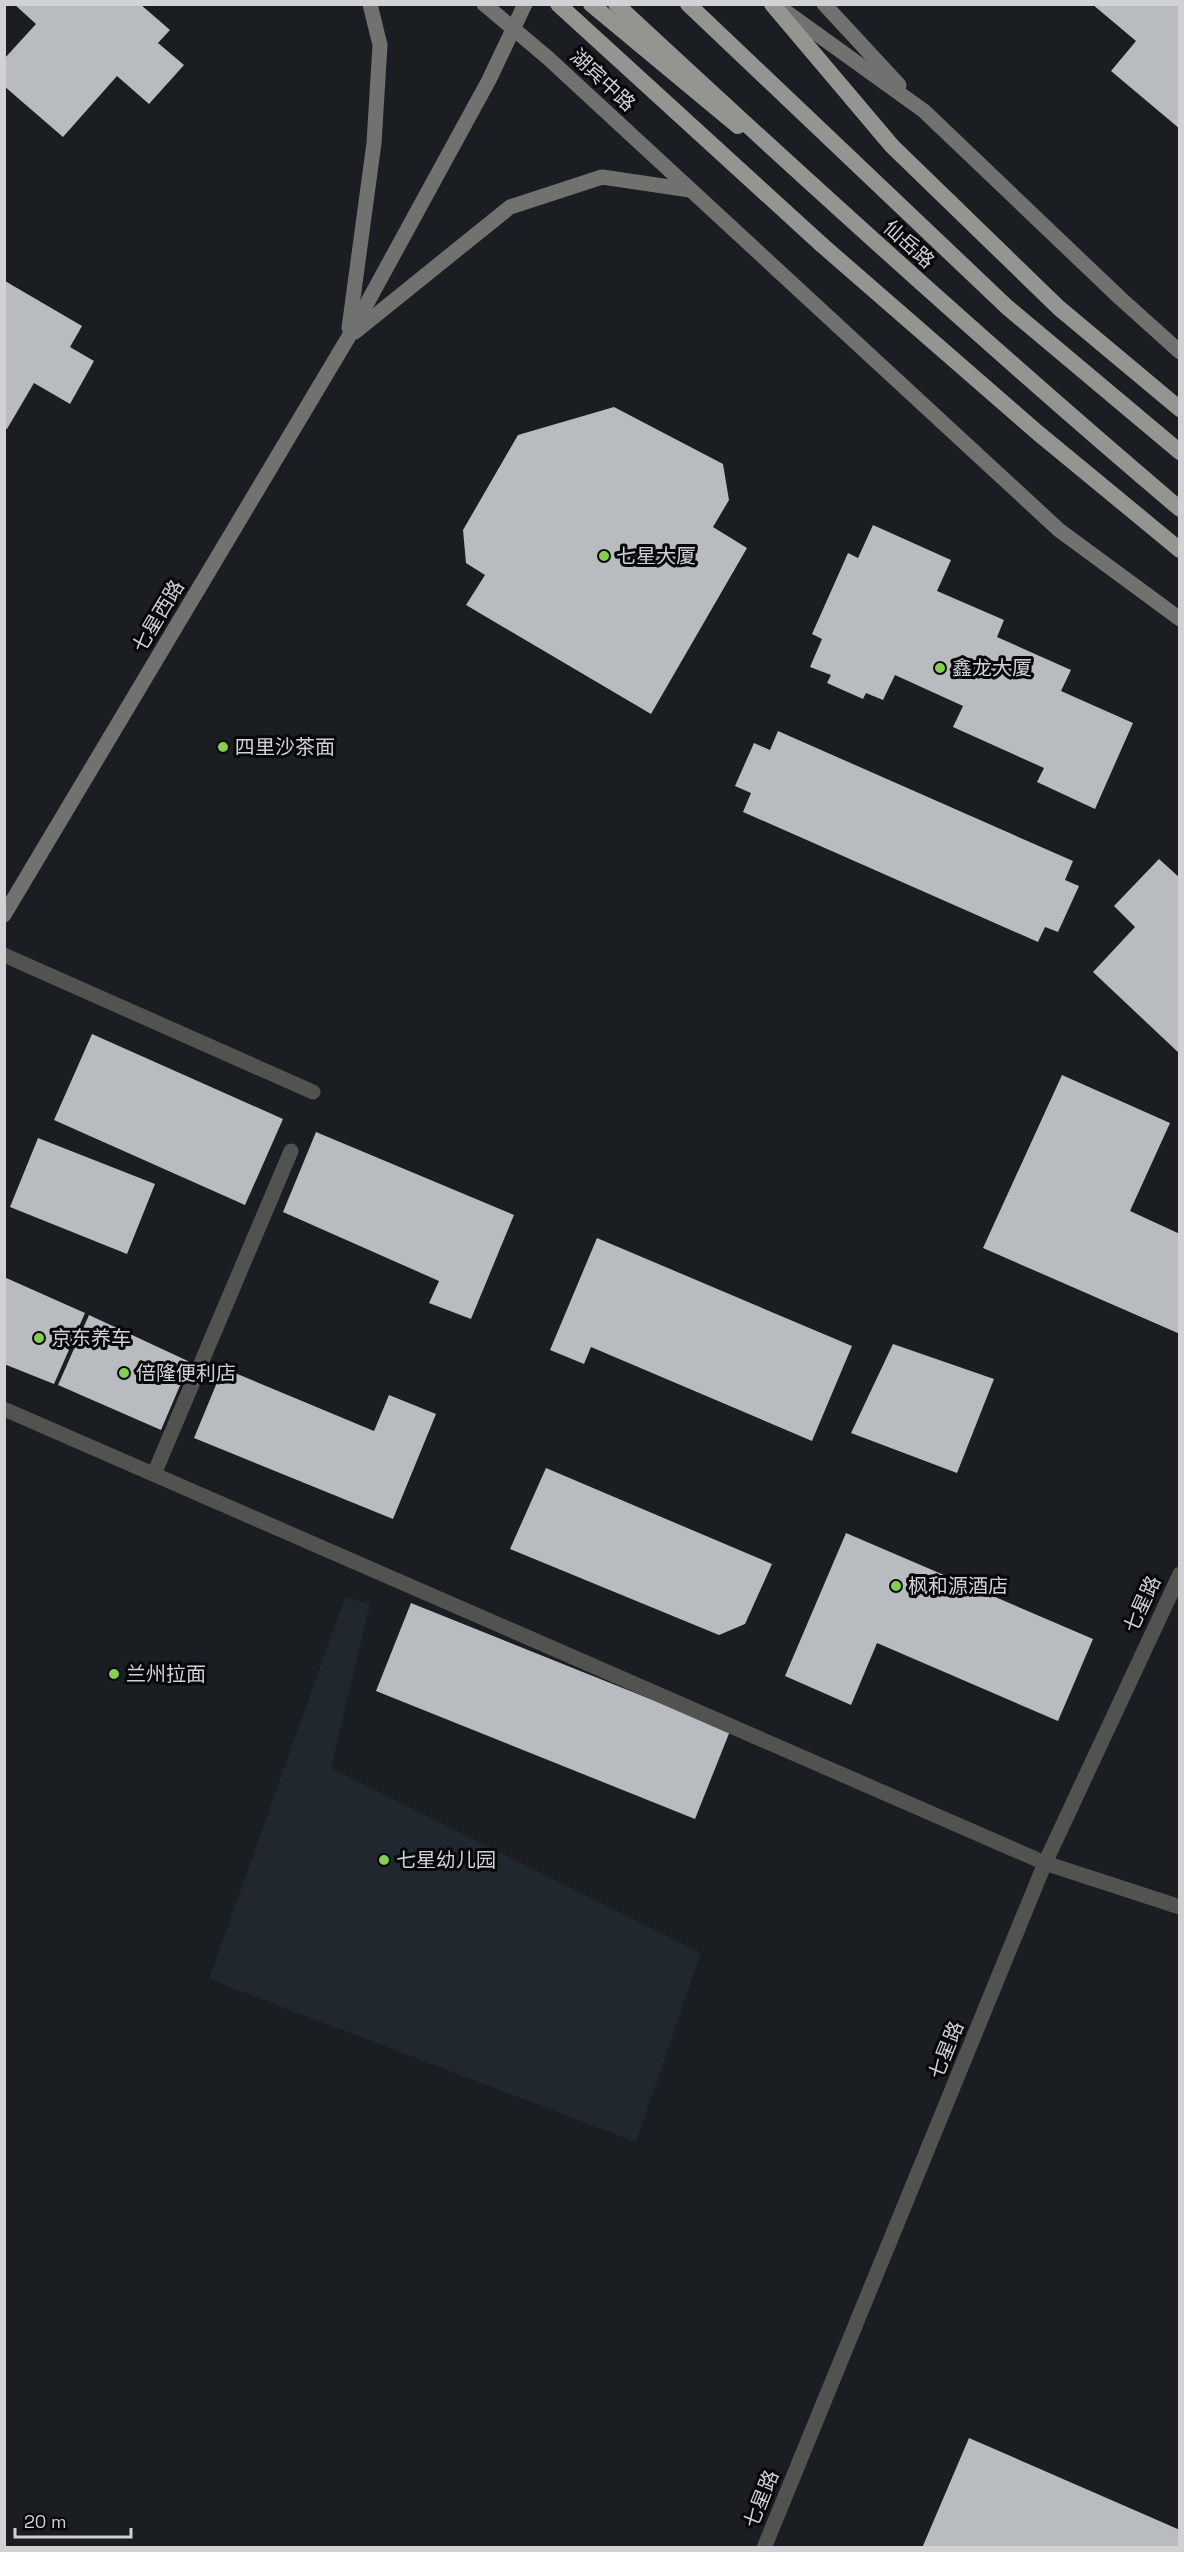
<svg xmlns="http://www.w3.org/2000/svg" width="1184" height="2552" viewBox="0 0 1184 2552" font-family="'Space Grotesk','Noto Sans SC',sans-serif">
	<rect width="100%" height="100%" fill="#1a1d21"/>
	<polygon fill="#21272f" points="345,1597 370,1604 331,1768 701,1953 636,2142 209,1979"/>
	<g fill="#b8bcc1">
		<polygon points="14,4 140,4 170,30 158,43 184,65 149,104 117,76 63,137 4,86 4,59 36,24"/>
		<polygon points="1092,4 1180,4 1180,129 1111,71 1136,41"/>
		<polygon points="5,281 82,326 70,347 94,361 70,404 34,383 7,429 5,428"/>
		<polygon points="614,407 723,464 729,500 713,527 747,548 651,714 466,605 485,575 466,563 463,530 518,435"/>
		<polygon points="873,525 951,560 937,591 1004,620 997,637 1071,670 1061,691 1133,723 1095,809 1037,782 1044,768 953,727 963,706 895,675 883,700 866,693 863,699 827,683 831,675 810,667 822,639 812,634 848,553 858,558"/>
		<polygon points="778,731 1073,861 1065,880 1079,886 1058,932 1045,927 1038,942 743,812 751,793 735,786 754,743 770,750"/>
		<polygon points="1159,859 1180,878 1180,1054 1093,972 1135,927 1114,906"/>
		<polygon points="92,1034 283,1119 245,1205 54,1120"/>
		<polygon points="1062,1075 1170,1123 1130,1211 1180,1234 1180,1334 983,1248"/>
		<polygon points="316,1132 514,1215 471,1319 429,1303 439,1281 283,1212"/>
		<polygon points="38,1138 155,1184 127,1254 10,1207"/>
		<polygon points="597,1238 852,1346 812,1441 591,1347 584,1364 550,1350"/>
		<polygon points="4,1277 85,1313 54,1384 4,1364"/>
		<polygon points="89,1315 190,1362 161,1430 58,1385"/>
		<polygon points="893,1344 994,1379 957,1473 851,1433"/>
		<polygon points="223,1368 374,1431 389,1395 436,1414 393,1519 194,1438"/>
		<polygon points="546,1468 772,1564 745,1624 719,1635 510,1549"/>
		<polygon points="846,1533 1093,1639 1058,1721 877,1643 851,1705 785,1676"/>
		<polygon points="411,1603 730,1731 695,1819 376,1691"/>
		<polygon points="969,2438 1180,2530 1180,2548 922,2548"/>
	</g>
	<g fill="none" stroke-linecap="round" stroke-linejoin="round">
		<g stroke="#525351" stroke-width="15">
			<polyline points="4,955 313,1092"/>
			<polyline points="4,1409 1045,1863 1180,1907"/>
			<polyline points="154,1474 291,1151"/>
			<polyline points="764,2548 1045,1863 1180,1574"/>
		</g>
		<g stroke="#70726f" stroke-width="15">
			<polyline points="484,4 548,58 1059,530 1180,619"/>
			<polyline points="824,4 899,85"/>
			<polyline points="778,6 924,111 1120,298 1180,352"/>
			<polyline points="349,328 374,143 380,45 370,4"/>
			<polyline points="355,332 510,207 602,177 690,190"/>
			<polyline points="4,915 348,338 489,80 525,4"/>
		</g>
		<g stroke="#929590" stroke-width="16">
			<polyline points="558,4 822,245"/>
			<polyline points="591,4 738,126"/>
		</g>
		<g stroke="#929590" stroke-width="16">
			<path d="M616,4C801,176 987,345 1180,509"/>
			<polyline points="688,4 1007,307 1180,452"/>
			<polyline points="772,4 892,146 1059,308 1180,409"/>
			<polyline points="822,245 1038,433 1180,550"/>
		</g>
	</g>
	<g fill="#83d04e" stroke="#060709" stroke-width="2">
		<circle cx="604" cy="556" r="6"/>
		<circle cx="940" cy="668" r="6"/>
		<circle cx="223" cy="747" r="6"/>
		<circle cx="39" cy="1338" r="6"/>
		<circle cx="124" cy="1373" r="6"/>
		<circle cx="896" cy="1586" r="6"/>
		<circle cx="114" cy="1674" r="6"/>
		<circle cx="384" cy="1860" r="6"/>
	</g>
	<g text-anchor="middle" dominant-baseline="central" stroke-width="6" stroke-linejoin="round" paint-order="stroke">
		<g font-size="20" fill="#d0d2d5" stroke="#060709">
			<text transform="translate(603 80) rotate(43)">湖宾中路</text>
			<text transform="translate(909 244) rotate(42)">仙岳路</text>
			<text transform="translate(158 616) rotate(-59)">七星西路</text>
			<text transform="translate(1142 1604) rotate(-65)">七星路</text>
			<text transform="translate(946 2050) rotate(-68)">七星路</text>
			<text transform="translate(761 2499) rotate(-68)">七星路</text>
		</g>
		<g font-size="20" fill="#d0d2d5" stroke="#060709" text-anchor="start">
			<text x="616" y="556">七星大厦</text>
			<text x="952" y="668">鑫龙大厦</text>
			<text x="235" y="747">四里沙茶面</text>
			<text x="51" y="1338">京东养车</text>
			<text x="136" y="1373">倍隆便利店</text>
			<text x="908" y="1586">枫和源酒店</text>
			<text x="126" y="1674">兰州拉面</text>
			<text x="396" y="1860">七星幼儿园</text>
		</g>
	</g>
	<rect width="1184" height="2552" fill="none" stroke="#d0d2d5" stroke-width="12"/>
	<path d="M15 2528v9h116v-9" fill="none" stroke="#d0d2d5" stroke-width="3"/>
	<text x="24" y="2528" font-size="18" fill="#d0d2d5" stroke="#060709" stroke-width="4.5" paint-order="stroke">20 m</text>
</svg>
